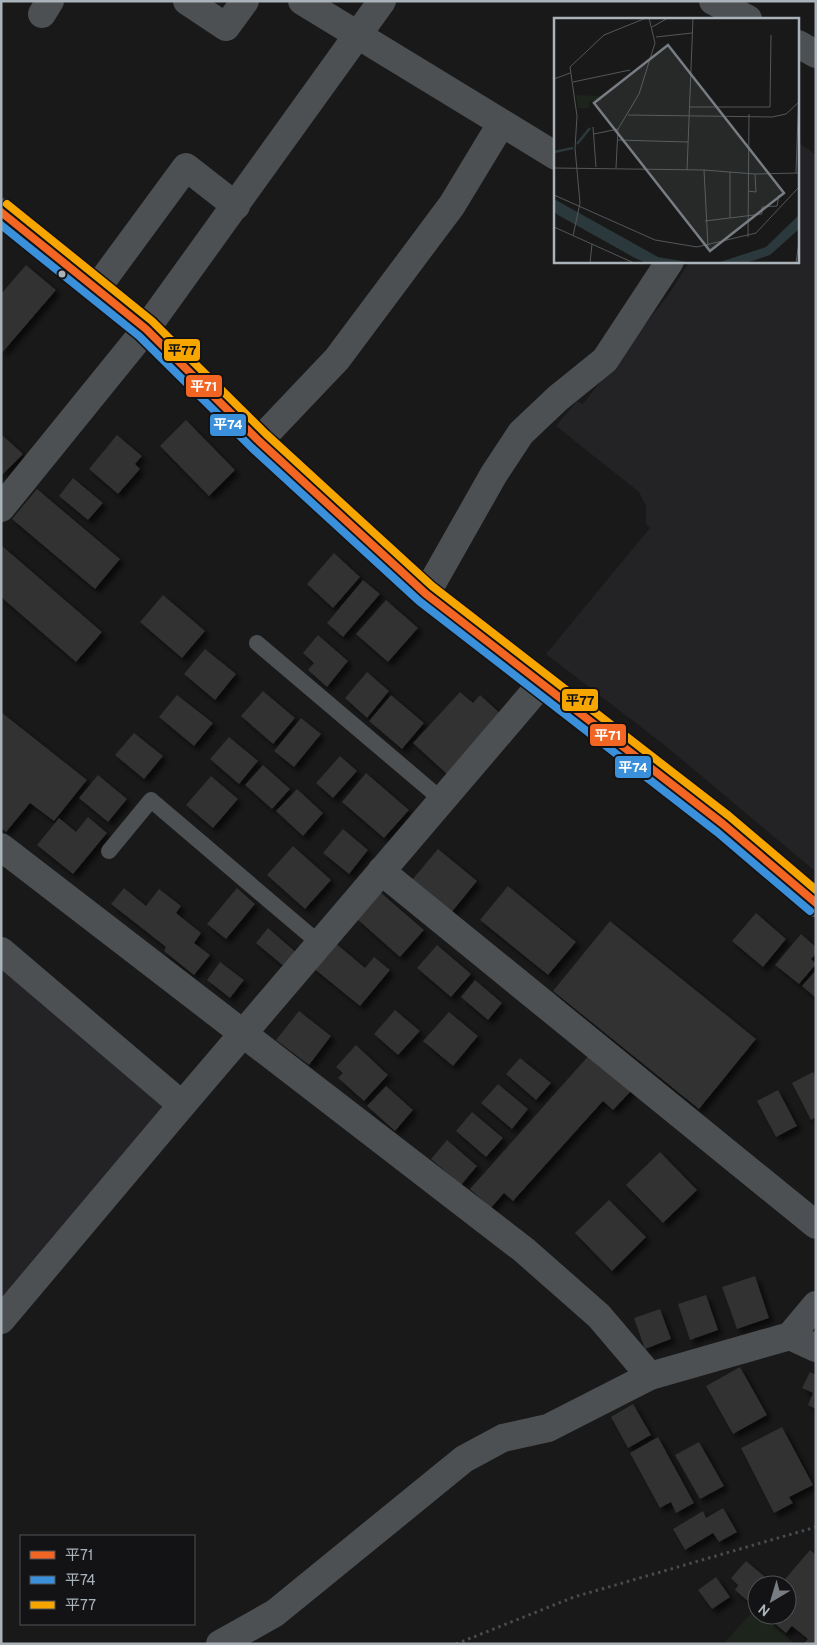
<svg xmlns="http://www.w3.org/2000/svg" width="817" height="1645" viewBox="0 0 817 1645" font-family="Overpass,'Noto Sans JP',sans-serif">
	<defs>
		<filter id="shadow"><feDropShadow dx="4.5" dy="4.5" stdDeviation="2.5" flood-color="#0009"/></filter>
	</defs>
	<rect width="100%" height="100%" fill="#191919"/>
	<g fill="#232325">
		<polygon points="798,142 816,155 816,872 667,747 546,654 650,528 646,524 646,506 639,492 556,426 577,401 583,404 669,294 690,261 798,261"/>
		<polygon points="1,965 161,1097 162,1109 1,1301"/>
	</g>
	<polygon fill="#1d241c" points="755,1609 757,1611 757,1615 761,1615 795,1644 726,1644 725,1642"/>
	<g fill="#313131" filter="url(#shadow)">
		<polygon points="26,265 56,290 1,354 1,294"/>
		<polygon points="186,420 235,470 209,496 160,446"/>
		<polygon points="1,434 23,454 1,476"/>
		<polygon points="117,435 142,456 135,464 140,469 118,494 89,469"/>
		<polygon points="73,478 103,503 88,520 59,496"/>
		<polygon points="37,489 120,559 95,589 12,519"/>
		<polygon points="1,545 102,632 76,662 1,597"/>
		<polygon points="334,553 360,577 333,608 307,584"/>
		<polygon points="363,580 380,594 343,637 327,623"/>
		<polygon points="163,595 205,631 182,658 140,622"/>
		<polygon points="386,600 418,628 388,662 356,634"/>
		<polygon points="318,635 348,661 327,687 308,670 314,663 303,653"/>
		<polygon points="205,649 236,674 215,700 184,674"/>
		<polygon points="367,672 389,691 367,718 345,698"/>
		<polygon points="263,691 295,718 273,744 241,716"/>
		<polygon points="460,692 473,703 480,695 503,716 448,775 413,743"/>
		<polygon points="177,695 213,723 194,746 159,717"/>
		<polygon points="391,695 424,723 402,749 369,721"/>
		<polygon points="1,712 87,780 54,821 30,803 6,832 1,828"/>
		<polygon points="301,718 321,734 294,767 274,751"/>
		<polygon points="134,733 163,756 144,779 115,755"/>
		<polygon points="229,737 258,761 239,784 210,759"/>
		<polygon points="340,756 357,771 333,798 316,783"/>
		<polygon points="263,765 290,789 272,809 245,785"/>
		<polygon points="366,773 409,810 384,838 342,802"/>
		<polygon points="98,775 127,799 108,822 79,798"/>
		<polygon points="211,776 238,799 213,828 186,805"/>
		<polygon points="297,789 323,813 303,836 276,811"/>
		<polygon points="88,817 107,833 73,874 37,845 59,818 76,832"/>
		<polygon points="343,829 368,850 349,874 323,853"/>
		<polygon points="293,846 331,880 305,909 267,875"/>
		<polygon points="438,849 477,881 451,913 412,880"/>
		<polygon points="508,886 576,942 548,975 480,920"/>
		<polygon points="124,888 146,906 159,889 181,906 176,913 201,933 194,943 210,955 194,975 164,951 166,947 111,904"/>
		<polygon points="237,888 255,904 226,939 207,924"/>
		<polygon points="380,892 424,930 400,957 357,919"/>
		<polygon points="756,913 786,939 763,967 732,941"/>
		<polygon points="610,921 756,1039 699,1109 553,991"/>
		<polygon points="268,928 298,954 286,968 256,943"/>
		<polygon points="801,934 816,947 816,954 811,959 816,964 799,984 775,965"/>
		<polygon points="333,941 365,968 374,957 390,970 360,1006 312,967"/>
		<polygon points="437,945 471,974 451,997 417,968"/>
		<polygon points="220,962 244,980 230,998 207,980"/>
		<polygon points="816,970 816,998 802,986"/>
		<polygon points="475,980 502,1003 488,1020 461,997"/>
		<polygon points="395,1010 420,1031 398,1055 374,1034"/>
		<polygon points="299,1011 331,1036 309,1065 276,1040"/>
		<polygon points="449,1012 478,1036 453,1066 423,1041"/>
		<polygon points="356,1045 388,1075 364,1101 338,1078 343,1073 336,1067"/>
		<polygon points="591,1053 632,1090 613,1110 603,1101 513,1201 504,1193 491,1208 470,1189"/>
		<polygon points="520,1058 551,1083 536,1100 506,1074"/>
		<polygon points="813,1072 816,1077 816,1117 811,1120 792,1083"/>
		<polygon points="498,1084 528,1109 512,1129 481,1103"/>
		<polygon points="386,1086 413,1110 395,1131 367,1106"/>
		<polygon points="778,1090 797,1126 776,1137 757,1101"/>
		<polygon points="472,1112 503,1138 486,1157 456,1131"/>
		<polygon points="447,1140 477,1166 461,1185 431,1159"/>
		<polygon points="660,1152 697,1190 663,1223 626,1185"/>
		<polygon points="609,1200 646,1237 612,1271 575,1233"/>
		<polygon points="755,1276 769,1318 737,1329 722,1287"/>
		<polygon points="706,1295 718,1330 690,1340 678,1304"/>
		<polygon points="660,1309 671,1339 645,1349 634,1318"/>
		<polygon points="740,1367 767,1415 733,1434 706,1386"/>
		<polygon points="810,1372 816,1375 816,1409 808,1405 813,1393 802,1388"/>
		<polygon points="633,1404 651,1435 628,1448 611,1417"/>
		<polygon points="782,1427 813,1485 789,1497 793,1503 774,1513 741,1448"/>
		<polygon points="658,1437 694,1503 676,1513 671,1502 660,1508 630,1453"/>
		<polygon points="699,1442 724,1486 700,1499 675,1455"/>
		<polygon points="723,1508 737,1532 719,1542 713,1533 685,1550 673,1529 703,1511 706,1518"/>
		<polygon points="810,1550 816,1555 816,1644 803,1644 808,1639 792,1626 786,1633 765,1615 787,1615 787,1585 780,1585"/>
		<polygon points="746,1561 775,1585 757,1585 757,1609 735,1590 738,1585 731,1578"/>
		<polygon points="716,1577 730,1597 712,1609 698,1590"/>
	</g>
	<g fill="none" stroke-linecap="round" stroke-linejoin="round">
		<polyline stroke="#494b4d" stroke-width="3" stroke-dasharray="2.5 4" stroke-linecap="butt" points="456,1644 574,1597 816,1527"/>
		<g stroke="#4d5052" stroke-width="16">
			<polyline points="257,643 442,800"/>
			<polyline points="109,851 151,800 319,943"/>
		</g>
		<g stroke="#4d5052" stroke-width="28">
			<polyline points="187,1 226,27 245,1"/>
			<polyline points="302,1 556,156"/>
			<polyline points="713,1 748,19"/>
			<polyline points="42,14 50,1"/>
			<polyline points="798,44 816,54"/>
			<polyline points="97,288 186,167 236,206"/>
			<polyline points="259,441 337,359 452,205 501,124"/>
			<polyline points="1,508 146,329 382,1"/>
			<polyline points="426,594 494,474 521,433 558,398 605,360 670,261"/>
			<polyline points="1,847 524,1250 599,1316 650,1376"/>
			<polyline points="381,871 816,1225"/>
			<polyline points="1,951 182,1105"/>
			<polyline points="1,1320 182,1105 542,683"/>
			<polyline points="790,1336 816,1348"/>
			<polyline points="220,1644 275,1613 464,1459 503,1438 548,1428 650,1376 790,1336 816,1305"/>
		</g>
		<polyline stroke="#4b4c4e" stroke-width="28" points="1,212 97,288 146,329 259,441 426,594 723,824 816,903"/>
		<g stroke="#131315" stroke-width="11">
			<polyline id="bus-1" points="1,212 146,329 259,441 426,594 723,824 816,903"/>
		</g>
		<g stroke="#131315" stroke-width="11">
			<polyline id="bus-2" points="1,225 139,336 252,448 419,601 717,832 810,911"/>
		</g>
		<g stroke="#131315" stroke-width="11">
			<polyline id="bus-3" points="7,204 152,321 266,434 432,586 729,816 816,890"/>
		</g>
		<use href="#bus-1" stroke="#f26522" stroke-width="8"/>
		<use href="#bus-2" stroke="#3a90db" stroke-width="8"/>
		<use href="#bus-3" stroke="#f7a600" stroke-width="8"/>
	</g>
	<circle fill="#aab3ba" stroke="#131315" stroke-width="2" cx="62" cy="274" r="4.5"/>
	<g transform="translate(554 18)">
		<rect width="245" height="245" fill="#191919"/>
		<path d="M22,77L49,78L48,83H35V90H24Z" fill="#1d241c"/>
		<path d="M0,181L104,239L139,245H92L81,240L4,197L0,194ZM245,197L244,212L216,237L192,245H163L212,229Z" fill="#2b393c"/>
		<path fill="none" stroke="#2b393c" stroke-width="2.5" d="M23,126L36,110M0,134L19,130"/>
		<path fill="none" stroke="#535759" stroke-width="1" d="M98,9L114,0M102,19L138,15M0,61L16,55M19,64L76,52M136,89H216L217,17M74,97L218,99L232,96L245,84M39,109L42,149M40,116L64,111M64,122L134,124M0,150L150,152L201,156L245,155M62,150L64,111L85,76L101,25L95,0M133,152L139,0M150,152L154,228M176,154V200M242,155L245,70M194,173L202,174L201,156M0,177L101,222L143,229L202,215L245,169M151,203L208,196V189L223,188L225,177M0,209L80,245M19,218L26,185L21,130L23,98L16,49L50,17L92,0M194,219L195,96M36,245L38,226M242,245L245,224"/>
		<path fill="#777d82" fill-opacity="0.15" stroke="#777d82" stroke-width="2.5" d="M114,27L230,175L156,233L40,85Z"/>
		<rect width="245" height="245" fill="none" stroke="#aab3ba" stroke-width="2.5"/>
	</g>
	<g stroke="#131315" stroke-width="2">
		<rect x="163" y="338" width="38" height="24" rx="5" fill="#f7a600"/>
		<rect x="185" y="374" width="38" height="24" rx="5" fill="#f26522"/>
		<rect x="209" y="413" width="38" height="24" rx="5" fill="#3a90db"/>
		<rect x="561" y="688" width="38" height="24" rx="5" fill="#f7a600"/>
		<rect x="589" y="723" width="38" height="24" rx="5" fill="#f26522"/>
		<rect x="614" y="755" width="38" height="24" rx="5" fill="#3a90db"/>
	</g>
	<g font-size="14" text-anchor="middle" font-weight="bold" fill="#fff">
		<text x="204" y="391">平71</text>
		<text x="228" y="429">平74</text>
		<text x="608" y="740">平71</text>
		<text x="633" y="772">平74</text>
	</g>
	<g font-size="14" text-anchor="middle" font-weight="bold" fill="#111">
		<text x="182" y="355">平77</text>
		<text x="580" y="705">平77</text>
	</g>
	<rect width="817" height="1645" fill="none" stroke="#aab3ba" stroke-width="5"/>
	<rect x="20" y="1535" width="175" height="90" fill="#131315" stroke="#4f5357"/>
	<rect x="30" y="1551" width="25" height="8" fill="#f26522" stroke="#4f5357"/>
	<text x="65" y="1560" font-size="15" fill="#aab3ba">平71</text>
	<rect x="30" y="1576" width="25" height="8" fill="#3a90db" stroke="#4f5357"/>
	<text x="65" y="1585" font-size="15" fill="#aab3ba">平74</text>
	<rect x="30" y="1601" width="25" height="8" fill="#f7a600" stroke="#4f5357"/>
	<text x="65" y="1610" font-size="15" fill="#aab3ba">平77</text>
	<g transform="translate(772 1600) rotate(218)"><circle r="24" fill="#131315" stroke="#4f5357"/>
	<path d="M0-4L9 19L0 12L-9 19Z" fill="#777d82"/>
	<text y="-8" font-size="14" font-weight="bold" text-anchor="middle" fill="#aab3ba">N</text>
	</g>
</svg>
